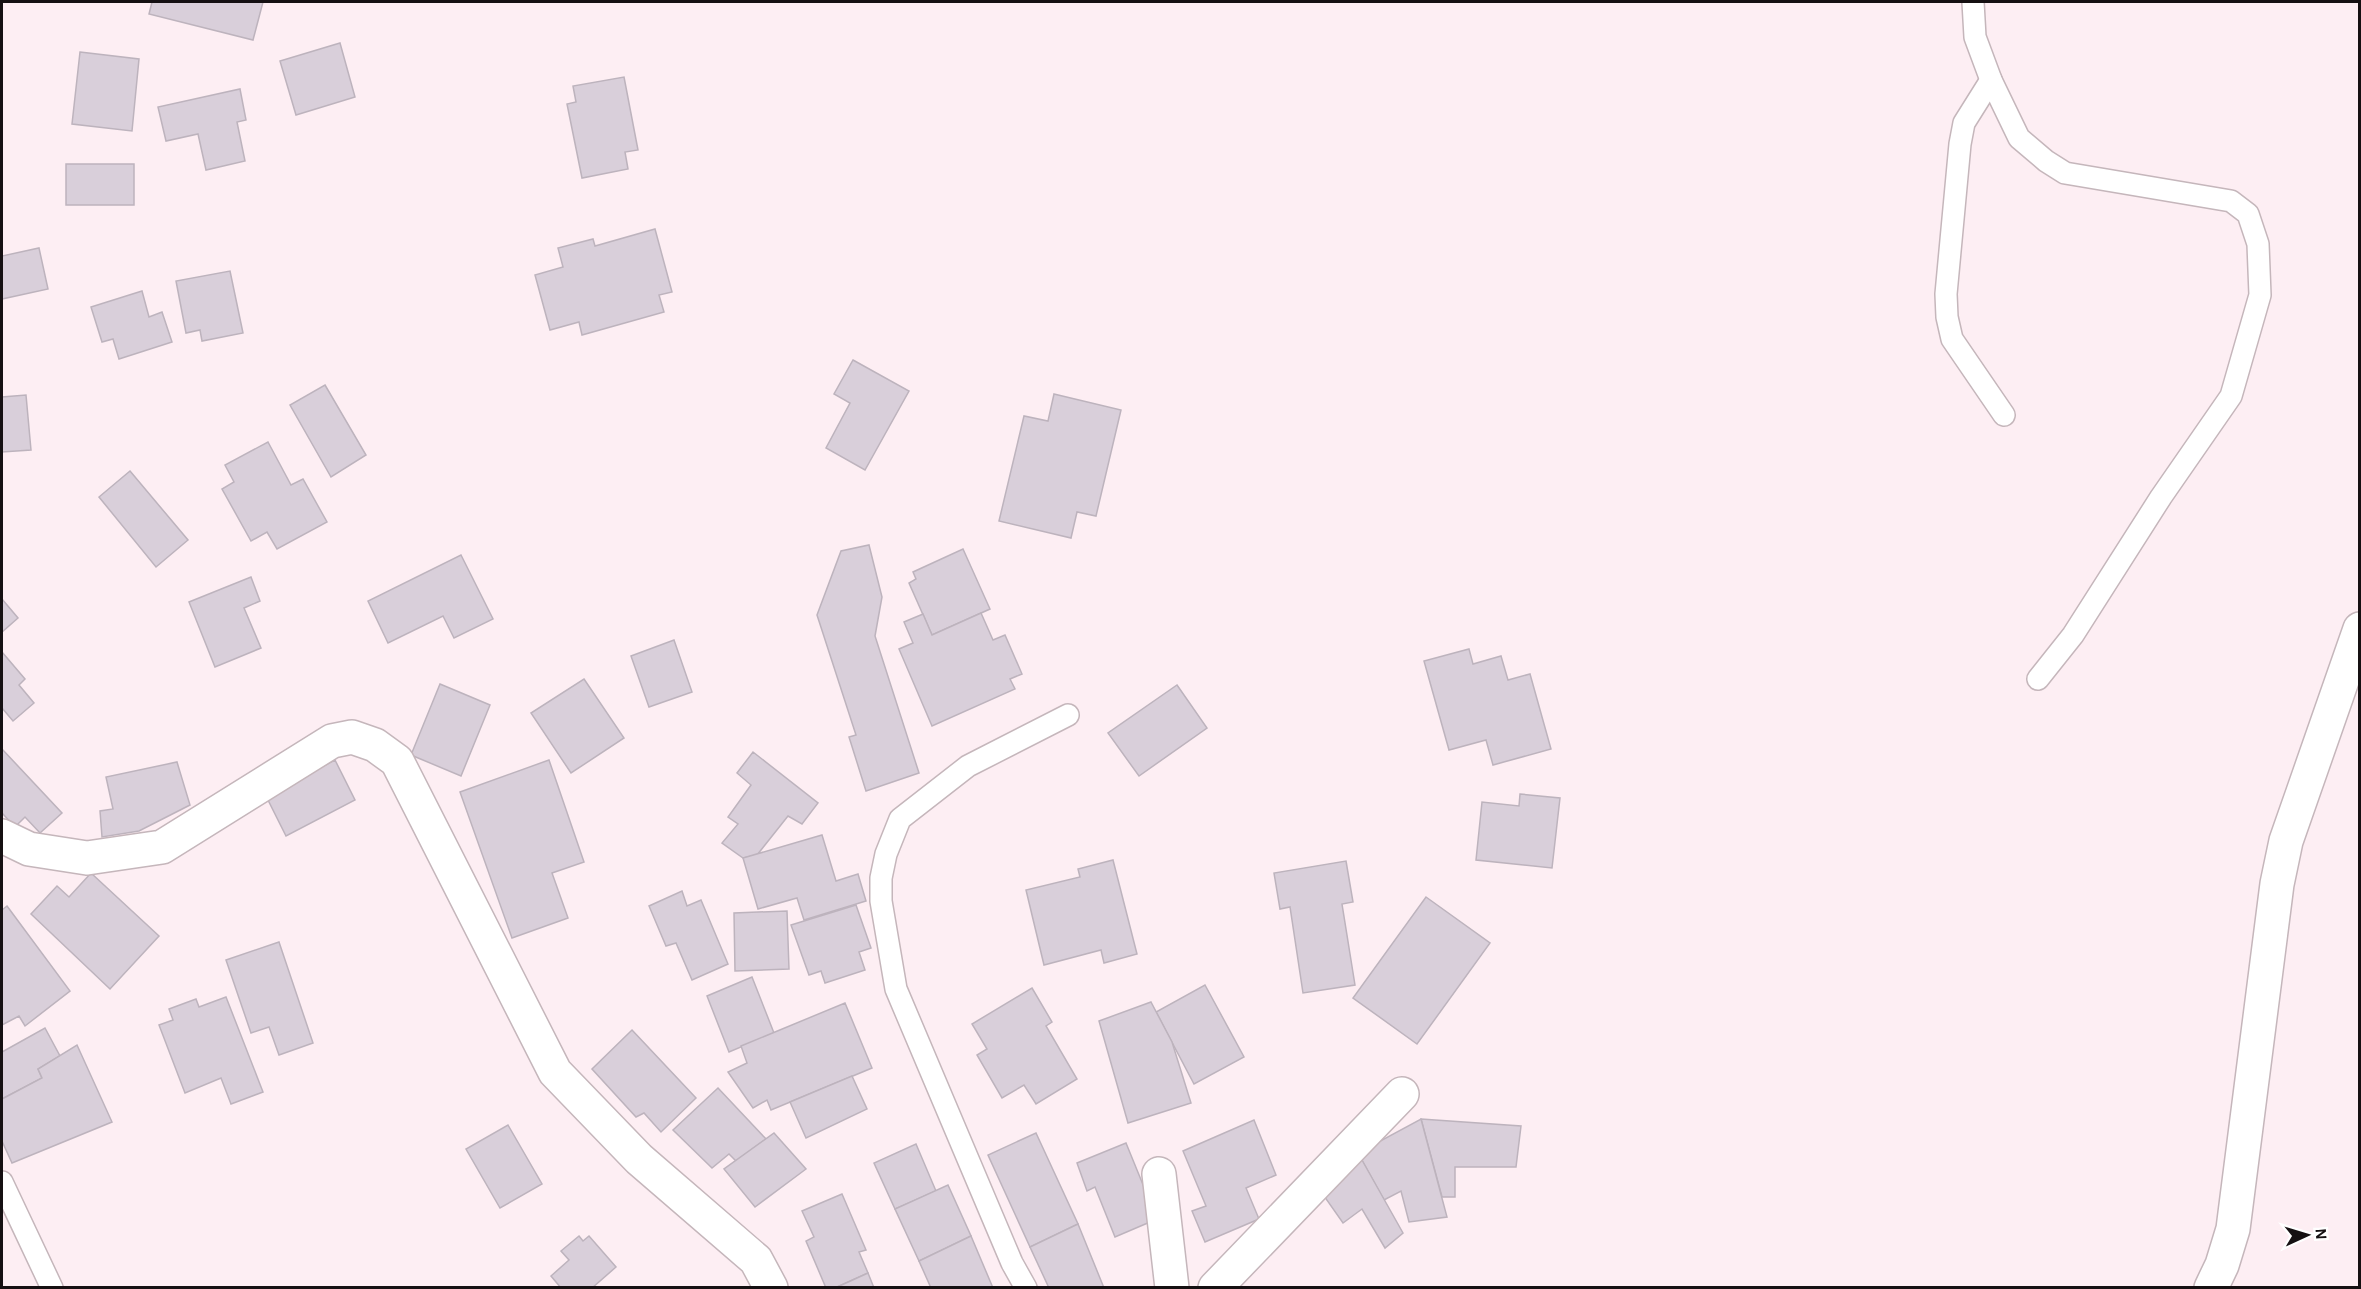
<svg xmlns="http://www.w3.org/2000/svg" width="2361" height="1289" viewBox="0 0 2361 1289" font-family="'Alegreya Sans',sans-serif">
	<rect width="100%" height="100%" fill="#fdeef3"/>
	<g fill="#d9cfda" stroke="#bdb3bd" stroke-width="1.5">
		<polygon points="152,2 263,2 253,40 149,14"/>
		<polygon points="340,43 355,97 296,115 280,61"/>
		<polygon points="80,52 139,59 132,131 72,124"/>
		<polygon points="624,77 638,150 625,152 628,169 582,178 567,104 576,102 573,86"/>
		<polygon points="240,89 246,120 237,122 245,161 206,170 198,134 166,141 158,107"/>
		<rect x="66" y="164" width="68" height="41"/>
		<polygon points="655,229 672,292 659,295 664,312 582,335 579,322 550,330 535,275 563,267 558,248 593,239 595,246"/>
		<polygon points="39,248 48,289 2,299 2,256"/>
		<polygon points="230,271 243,333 202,341 200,330 186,333 176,281"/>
		<polygon points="142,291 149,317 162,312 172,342 119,359 113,339 102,342 91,307"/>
		<polygon points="853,360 909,391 865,470 826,448 850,403 834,394"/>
		<polygon points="325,385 366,455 331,477 290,405"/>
		<polygon points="1054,394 1121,410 1096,516 1077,512 1071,538 999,521 1024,416 1048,421"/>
		<polygon points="26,395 31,450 2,452 2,397"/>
		<polygon points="268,442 291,485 303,479 327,522 277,549 267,532 251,541 222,489 234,482 225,465"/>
		<polygon points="130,471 188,540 156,567 99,497"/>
		<polygon points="869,545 882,597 875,636 919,773 866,791 849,737 856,735 817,615 841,551"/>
		<polygon points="963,549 990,609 932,635 909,583 916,579 913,572"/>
		<polygon points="461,555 493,619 454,638 443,616 388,643 368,601"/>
		<polygon points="251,577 260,601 244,608 261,648 215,667 189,602"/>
		<polygon points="2,599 18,618 2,632"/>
		<polygon points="981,613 993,640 1005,635 1022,674 1010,679 1015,689 932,726 899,649 913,643 904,622 923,614 932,635"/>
		<polygon points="674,640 692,692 649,707 631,656"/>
		<polygon points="1469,649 1473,664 1501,656 1508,680 1530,674 1551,749 1493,765 1486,740 1449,750 1424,661"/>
		<polygon points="2,652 25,679 19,685 34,703 13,721 2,708"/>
		<polygon points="584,679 624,738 571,773 531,713"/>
		<polygon points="440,684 490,705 461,776 411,755"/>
		<polygon points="1177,685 1207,728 1139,776 1108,733"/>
		<polygon points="2,749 62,813 40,833 25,817 15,827 2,813"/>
		<polygon points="753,752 818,803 802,824 788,816 757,855 743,858 722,843 738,824 728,817 751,785 737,773"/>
		<polygon points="335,760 355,800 286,836 266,796"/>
		<polygon points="549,760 584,862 552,873 568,918 512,938 460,792"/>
		<polygon points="177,762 190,805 139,831 102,837 100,811 113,809 106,777"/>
		<polygon points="1520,794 1560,798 1552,868 1476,860 1482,802 1519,806"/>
		<polygon points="822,835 836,881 858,874 866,901 804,920 797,898 758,909 743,858"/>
		<polygon points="1113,860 1137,954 1104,963 1101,950 1044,965 1026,890 1080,877 1078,869"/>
		<polygon points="1346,861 1353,902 1342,904 1355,985 1303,993 1290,907 1280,909 1274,873"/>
		<polygon points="91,873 159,936 110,989 31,914 57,886 69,897"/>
		<polygon points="682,891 687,906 701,900 728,964 692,980 676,943 666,946 649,906"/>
		<polygon points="1426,897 1490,943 1417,1044 1353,998"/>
		<polygon points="856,905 871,948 859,952 865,970 825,983 821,971 809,975 791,925"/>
		<polygon points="7,906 70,991 25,1026 19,1016 2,1025 2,910"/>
		<polygon points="787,911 789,969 735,971 734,913"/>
		<polygon points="279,942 313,1043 279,1055 269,1027 251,1033 226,960"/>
		<polygon points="752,977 774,1033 729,1052 707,996"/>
		<polygon points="1205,985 1244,1057 1194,1084 1156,1012"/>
		<polygon points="1032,988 1052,1022 1046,1026 1077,1079 1036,1104 1024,1085 1002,1098 977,1055 987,1049 972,1024"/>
		<polygon points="226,997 263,1092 231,1104 221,1078 185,1093 159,1025 173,1020 169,1009 196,999 199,1007"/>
		<polygon points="1151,1002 1172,1042 1191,1103 1128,1123 1099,1021"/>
		<polygon points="845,1003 872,1068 771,1110 767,1100 753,1108 728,1072 747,1063 741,1046"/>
		<polygon points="45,1028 60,1056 38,1069 42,1078 2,1099 2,1052"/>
		<polygon points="632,1030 696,1098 661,1132 644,1113 636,1117 592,1069"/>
		<polygon points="77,1045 112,1122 12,1163 2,1141 2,1099 42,1078 38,1069"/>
		<polygon points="852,1076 867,1109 806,1138 790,1102"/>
		<polygon points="718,1088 766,1139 736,1161 729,1154 712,1168 673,1130"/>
		<polygon points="1421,1119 1521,1126 1516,1167 1455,1167 1455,1197 1442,1197"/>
		<polygon points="1421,1119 1447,1217 1409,1222 1401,1191 1384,1200 1358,1153"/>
		<polygon points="1254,1120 1276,1175 1246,1188 1259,1219 1205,1242 1192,1211 1206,1206 1183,1151"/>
		<polygon points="508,1125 542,1184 500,1208 466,1149"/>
		<polygon points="774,1133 806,1169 755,1207 724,1169"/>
		<polygon points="1036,1133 1078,1224 1030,1247 988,1155"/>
		<polygon points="1126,1143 1157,1219 1115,1237 1095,1187 1087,1191 1077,1163"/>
		<polygon points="916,1144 936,1191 895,1209 874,1163"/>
		<polygon points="1358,1153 1403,1233 1385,1248 1362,1209 1343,1223 1317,1186"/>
		<polygon points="948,1185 971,1236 919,1261 895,1209"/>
		<polygon points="842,1194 866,1250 859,1252 868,1273 835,1288 826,1288 806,1241 814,1237 802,1211"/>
		<polygon points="1078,1224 1104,1288 1049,1288 1030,1247"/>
		<polygon points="579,1236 583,1241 589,1236 616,1267 592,1288 561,1288 551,1276 569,1260 561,1251"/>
		<polygon points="971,1236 993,1288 931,1288 919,1261"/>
		<polygon points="868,1273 874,1288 835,1288"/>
	</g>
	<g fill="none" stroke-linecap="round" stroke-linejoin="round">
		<g stroke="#c5b6bb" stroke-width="24">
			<g id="lane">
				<polyline points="1973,2 1975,37 1991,80 2019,138 2046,161 2065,173 2231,201 2248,214 2258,244 2260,295 2231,396 2161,497 2073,635 2038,679"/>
				<polyline points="1991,80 1964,123 1960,144 1946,294 1947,317 1952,339 2004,415"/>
				<polyline points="2,1182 52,1288"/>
				<polyline points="1026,1288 1012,1263 896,989 881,901 881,878 886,854 900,819 968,766 1068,715"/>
			</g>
		</g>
		<g stroke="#c5b6bb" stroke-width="36">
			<g id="street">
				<polyline points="2,836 29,849 87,858 162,847 332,741 352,737 375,745 397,761 555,1072 639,1159 756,1260 771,1288"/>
				<polyline points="1159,1174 1172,1288"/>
				<polyline points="1215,1288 1402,1094"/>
				<polyline points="2211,1288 2222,1265 2233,1229 2277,884 2286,841 2360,629"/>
			</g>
		</g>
		<use href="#lane" stroke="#fff" stroke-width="21"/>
		<use href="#street" stroke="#fff" stroke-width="33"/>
	</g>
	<rect width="2361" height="1289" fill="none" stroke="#151012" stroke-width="6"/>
	<g transform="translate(2307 1235) rotate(86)" stroke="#ffffff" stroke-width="4.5" paint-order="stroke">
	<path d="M0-4.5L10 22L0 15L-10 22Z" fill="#151012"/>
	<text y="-9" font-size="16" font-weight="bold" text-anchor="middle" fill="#151012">N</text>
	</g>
</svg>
